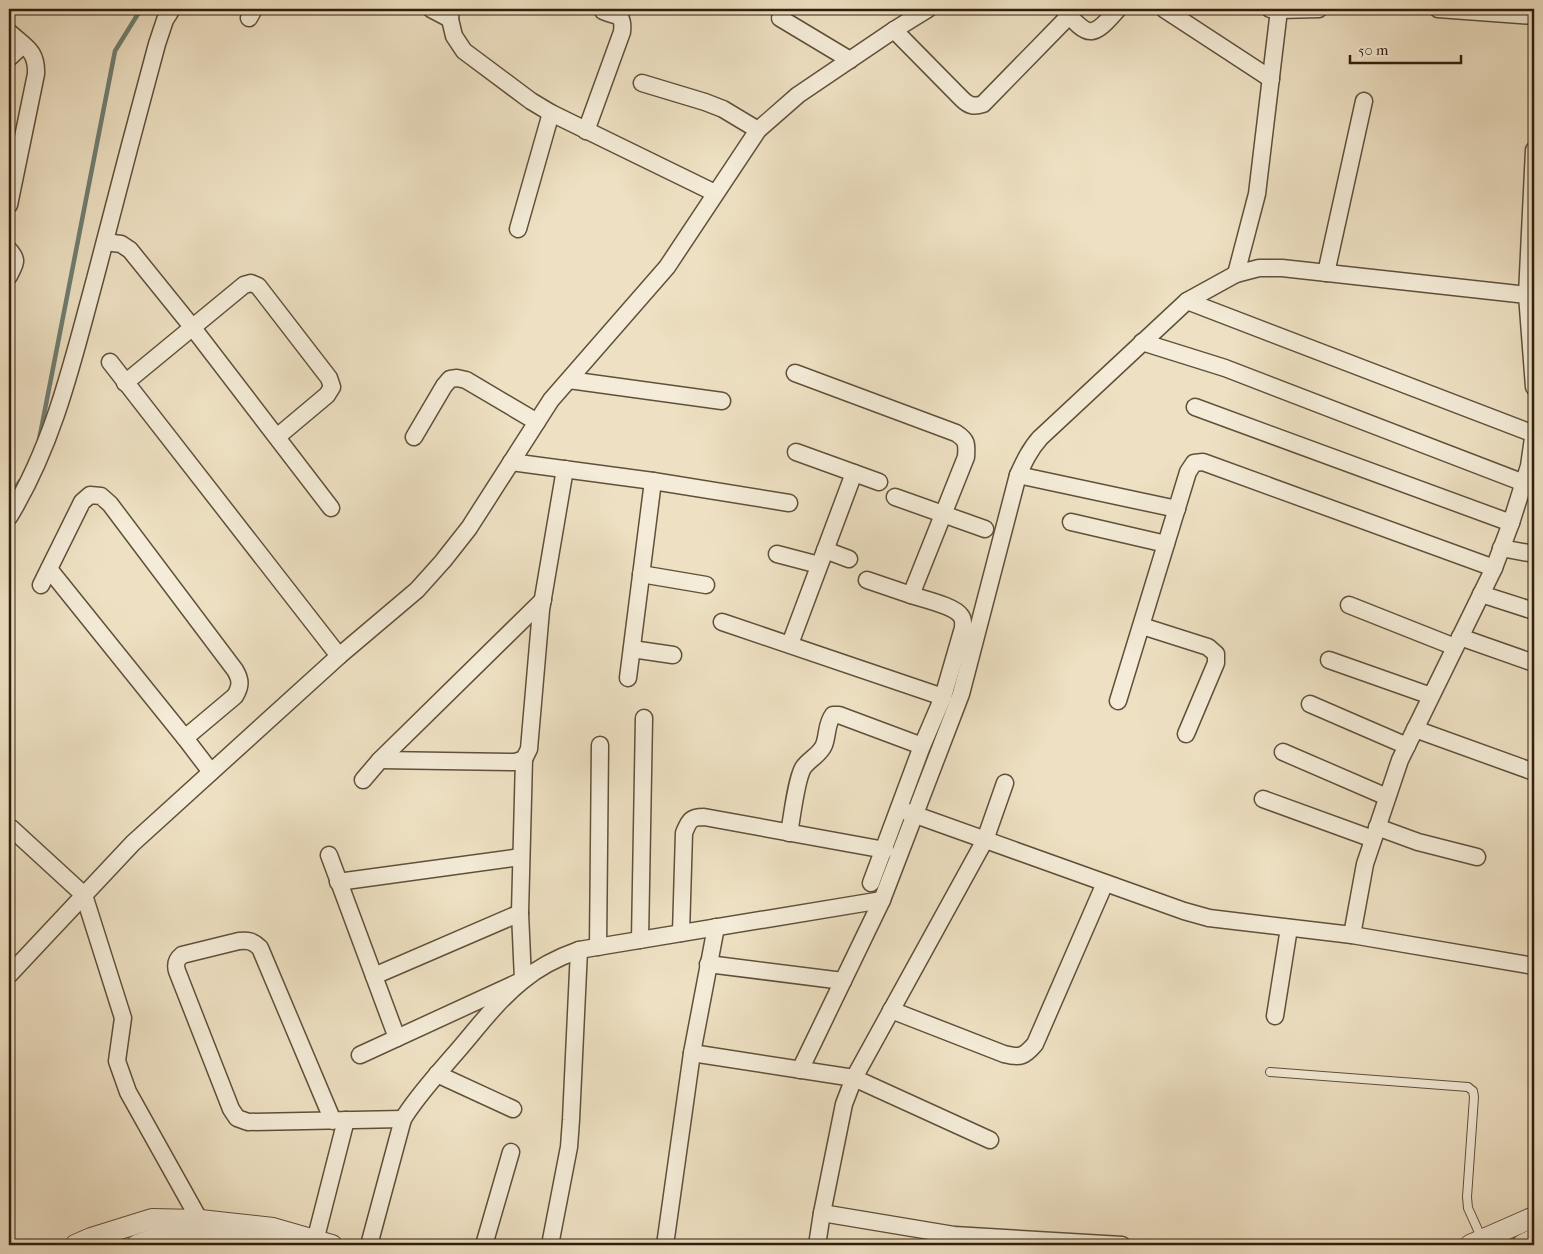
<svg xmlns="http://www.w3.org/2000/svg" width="1543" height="1254" viewBox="0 0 1543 1254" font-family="'IM FELL French Canon',serif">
	<rect width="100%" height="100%" fill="#eee1c3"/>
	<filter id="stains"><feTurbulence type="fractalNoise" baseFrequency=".004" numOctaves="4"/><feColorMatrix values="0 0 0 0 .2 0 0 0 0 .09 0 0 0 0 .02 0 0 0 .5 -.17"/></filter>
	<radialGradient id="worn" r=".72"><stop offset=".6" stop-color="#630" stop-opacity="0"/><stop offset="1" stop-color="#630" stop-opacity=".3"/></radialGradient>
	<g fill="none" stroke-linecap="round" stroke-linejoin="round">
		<g stroke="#6f7e72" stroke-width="4.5">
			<polyline points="39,440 115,51 141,9"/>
			<polyline points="9,498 20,481"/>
		</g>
		<g stroke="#60503a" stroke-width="10">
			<polyline id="service" points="1270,1072 1468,1087 1473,1091 1474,1097 1467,1197 1468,1208 1482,1239"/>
		</g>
		<g stroke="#60503a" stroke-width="19">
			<g id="minor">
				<polyline points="431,9 450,19"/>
				<polyline points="451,9 450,19 454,36 464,51 531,101 551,113 715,193"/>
				<path d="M1063,9C1089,38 1092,39 1118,9"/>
				<polyline points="1164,9 1271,79"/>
				<polyline points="1270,9 1279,10 1319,9"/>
				<polyline points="1438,9 1534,16"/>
				<polyline points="249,18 254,9"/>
				<polyline points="780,18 850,60"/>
				<path d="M894,30L962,99C969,106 974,107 983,104L1069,16"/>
				<path d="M9,32C25,47 37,50 36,74L9,205"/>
				<polyline points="9,58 23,45"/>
				<polyline points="642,83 705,102 723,109 758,130"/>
				<path d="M586,131L622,32C624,13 617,17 603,11L602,9"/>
				<polyline points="1534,150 1527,295 1534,387"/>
				<polyline points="518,229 551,113"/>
				<polyline points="105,242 121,244 130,250 193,328 331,508"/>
				<path d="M9,250C19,261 15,263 9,276"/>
				<polyline points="1326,273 1364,101"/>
				<polyline points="1236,274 1257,194 1279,10"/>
				<polyline points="1187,301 1534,434"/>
				<polyline points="1142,342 1225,368 1524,483"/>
				<polyline points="110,362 339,656"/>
				<path d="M795,373L956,433C967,440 967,444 966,457L911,595C923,599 955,606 961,616C964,620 963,624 963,628L943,697"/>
				<polyline points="569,380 722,401"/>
				<polyline points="125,383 244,285 251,283 258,286 329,378 332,387 327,395 277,437"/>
				<polyline points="1195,407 1511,523"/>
				<polyline points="414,437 444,386 450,379 457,378 466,380 537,422"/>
				<polyline points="796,452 879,482"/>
				<polyline points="511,462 653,481 789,503"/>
				<polyline points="1018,475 1177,509"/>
				<polyline points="895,497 985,529"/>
				<path d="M9,517C54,444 73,360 95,279C115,201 136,122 157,44L165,20L172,9"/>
				<polyline points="1071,522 1166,544"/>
				<polyline points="1501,548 1534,554"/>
				<polyline points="825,550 849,559"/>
				<polyline points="777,554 819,565"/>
				<polyline points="49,569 185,738"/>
				<polyline points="641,574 706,585"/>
				<polyline points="867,580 911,595"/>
				<path d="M41,585L82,502L90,495L101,496L110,504L235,670C241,680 241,686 235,696L185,738L211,772"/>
				<polyline points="1481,594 1534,611"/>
				<polyline points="1349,605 1455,647"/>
				<polyline points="722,622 943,697 922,746 871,883"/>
				<polyline points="1142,626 1208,647 1216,654 1216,663 1186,734"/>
				<polyline points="1460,637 1534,663"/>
				<polyline points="790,644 854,473"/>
				<polyline points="632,649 673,655"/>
				<polyline points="1329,660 1431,696"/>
				<polyline points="628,678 653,481"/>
				<polyline points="1118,701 1188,472 1194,463 1203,462 1494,568"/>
				<polyline points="1310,704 1407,746"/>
				<polyline points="1415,729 1534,772"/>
				<polyline points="1283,752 1387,797"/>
				<polyline points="380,760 515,762 524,759 529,749 541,610 565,469"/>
				<polyline points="363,780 380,760 543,600"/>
				<polyline points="1263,799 1373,839"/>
				<polyline points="899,809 1184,911 1209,918 1352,935 1534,966"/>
				<polyline points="1377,827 1418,842 1477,857"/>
				<polyline points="11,828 84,895 123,1018 117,1061 128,1092 204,1228"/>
				<path d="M789,833C792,818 796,780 803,768C809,759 820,755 824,745C828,735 826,724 833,715H839L922,746"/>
				<polyline points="329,855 397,1038"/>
				<polyline points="338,882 521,857"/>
				<path d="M681,933L684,833C689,821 690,817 704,817L885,850"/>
				<polyline points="1352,935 1365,864 1400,760 1494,568 1511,523 1529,466 1534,431"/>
				<polyline points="640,940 644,718"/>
				<polyline points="598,947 600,745"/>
				<polyline points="708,964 843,981"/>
				<polyline points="9,975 133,843 339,656 417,590 443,561 469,528 551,400 667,267 758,130 798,95 894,30 928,9"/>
				<polyline points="374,976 520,913"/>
				<path d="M891,1010L1004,1054C1020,1058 1024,1057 1035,1044L1105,883"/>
				<polyline points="1275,1016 1289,928"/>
				<polyline points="692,1053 854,1078 990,1140"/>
				<polyline points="360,1055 523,980 520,913 524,759"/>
				<polyline points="800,1070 882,900"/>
				<polyline points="437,1074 513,1109"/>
				<path d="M333,1121L260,948C253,941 248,940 239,941L182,955C176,960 175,964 177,971L231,1109L237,1118L248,1122L403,1119"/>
				<polyline points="822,1213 954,1235 1122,1245"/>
				<polyline points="314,1245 346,1120"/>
				<path d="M369,1245L403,1119C417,1096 435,1077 453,1056C475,1031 496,1002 522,981C539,967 559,957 579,950L882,900L961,694L1018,475C1024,462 1030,449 1040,438L1187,301L1236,274L1259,268H1282L1527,295"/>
				<polyline points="484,1245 511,1152"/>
				<polyline points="550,1245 569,1147 571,1120 579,950"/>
				<polyline points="665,1245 692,1053 716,927"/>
				<polyline points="817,1245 822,1213 844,1104 854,1078 985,840 1005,783"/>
			</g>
		</g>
		<g stroke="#60503a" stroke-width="22">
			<g id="tertiary">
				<polyline points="75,1245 91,1238 152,1219 200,1220 273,1228 332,1245"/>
				<polyline points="137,1245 156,1238 207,1232 252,1239 268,1245"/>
				<polyline points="1470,1245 1534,1217"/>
				<polyline points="1522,1245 1534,1239"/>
			</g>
		</g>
		<use href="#service" stroke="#f4ecd8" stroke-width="8"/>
		<use href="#minor" stroke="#f4ecd8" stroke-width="16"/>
		<use href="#tertiary" stroke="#f4ecd8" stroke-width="20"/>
	</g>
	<rect width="1543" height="1254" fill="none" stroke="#eee1c3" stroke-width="30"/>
	<rect x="10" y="10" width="1523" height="1234" fill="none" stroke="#301f0c" stroke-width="2.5"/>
	<rect x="15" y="15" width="1513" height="1224" fill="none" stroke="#301f0c"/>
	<path d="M1350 55v8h111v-8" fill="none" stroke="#301f0c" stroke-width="2.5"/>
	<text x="1358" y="55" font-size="15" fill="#301f0c" stroke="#f4ecd8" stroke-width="4" paint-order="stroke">50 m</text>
	<rect width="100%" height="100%" filter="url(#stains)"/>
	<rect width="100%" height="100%" fill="url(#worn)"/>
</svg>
